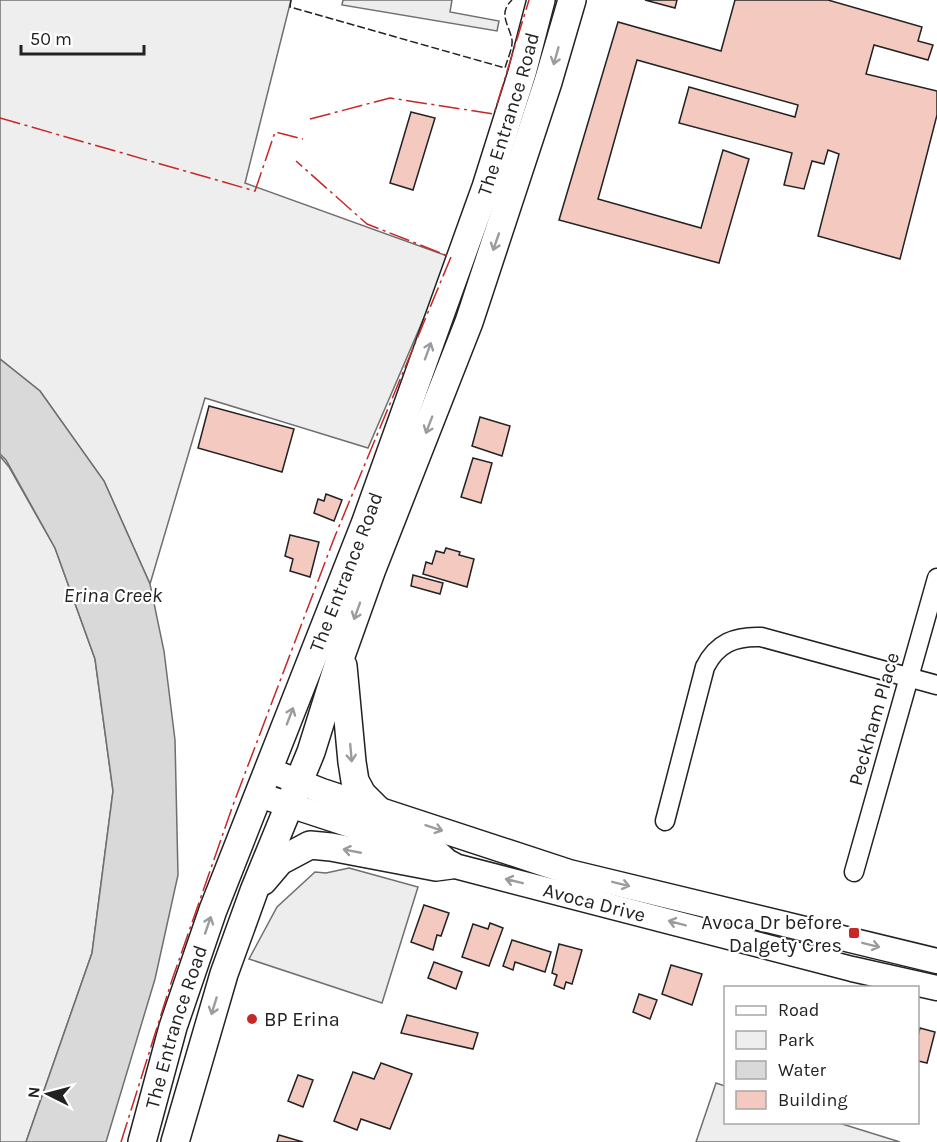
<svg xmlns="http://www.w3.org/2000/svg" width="937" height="1142" viewBox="0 0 937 1142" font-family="Karla,sans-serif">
	<rect width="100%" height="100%" fill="#fff"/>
	<g fill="#eee" stroke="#6f6f6f" stroke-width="1.5">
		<polygon points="0,0 291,0 245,183 450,257 368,448 205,398 150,584 104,481 40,391 0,359"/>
		<polygon points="0,456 9,467 55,548 95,659 113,791 92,953 26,1142 0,1142"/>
		<polygon points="716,1083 725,1086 726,1122 839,1123 900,1142 696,1142"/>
	</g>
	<g fill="#ededed" stroke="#6f6f6f" stroke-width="1.5">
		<polygon points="343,0 452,0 450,12 499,21 497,31 342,5"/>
		<polygon points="349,868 418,887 382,1003 249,959 277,907 315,872 326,873"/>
	</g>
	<polygon fill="#d9d9d9" stroke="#6f6f6f" stroke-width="1.5" points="0,359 40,391 104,481 150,584 164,651 175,740 178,875 155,979 106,1142 26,1142 92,953 113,791 95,659 55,548 6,460 0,454"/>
	<g fill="#f3c9c0" stroke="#222" stroke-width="1.5">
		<polygon points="645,0 677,0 675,8"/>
		<polygon points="735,0 828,0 922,27 918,41 933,45 928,60 874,45 866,74 937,91 937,115 900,259 818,236 839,154 828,150 824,164 812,161 804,189 784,185 792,153 679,123 689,87 795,117 798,105 637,60 598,199 701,228 723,150 749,159 719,263 559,220 618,22 721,51"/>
		<polygon points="411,112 435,118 413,190 390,183"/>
		<polygon points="209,406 294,429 282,472 198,448"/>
		<polygon points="480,417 510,426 502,456 472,446"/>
		<polygon points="473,458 492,463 481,503 461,497"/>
		<polygon points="326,494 342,500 334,521 314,513 318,499 324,501"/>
		<polygon points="290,535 319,542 310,577 290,571 293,559 285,556"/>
		<polygon points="446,548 460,552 459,555 474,559 467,587 423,574 426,562 432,564 436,551 444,553"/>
		<polygon points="413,575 443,583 440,594 411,586"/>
		<polygon points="424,905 449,913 441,936 437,935 433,950 411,942"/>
		<polygon points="490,923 503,928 489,966 462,957 473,924 488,929"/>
		<polygon points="512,940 551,952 545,972 515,962 513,970 503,966"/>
		<polygon points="559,944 582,950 572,984 566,982 564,989 554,985 557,975 552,973"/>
		<polygon points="434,962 462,972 456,989 428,978"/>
		<polygon points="671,965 702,974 692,1005 662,994"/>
		<polygon points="639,994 657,1000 650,1019 633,1012"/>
		<polygon points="407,1015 478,1033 473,1049 401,1033"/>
		<polygon points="920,1028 935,1032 927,1063 918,1061 918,1036"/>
		<polygon points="381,1063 412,1074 390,1129 361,1119 357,1130 334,1121 353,1072 374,1079"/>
		<polygon points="298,1075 313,1080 303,1107 288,1101"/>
		<polygon points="279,1135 303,1142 277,1142"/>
	</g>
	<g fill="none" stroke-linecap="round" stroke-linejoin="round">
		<g stroke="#222" stroke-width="21">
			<g id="minor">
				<path d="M665,821L705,667C717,643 735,636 761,637L937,685"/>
				<polyline points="854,872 937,578"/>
			</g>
		</g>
		<g stroke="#222" stroke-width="27">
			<g id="major">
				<polyline points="269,770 322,791 569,872 937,961"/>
				<path id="s1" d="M259,795L439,854L451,865L852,969L937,988"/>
			</g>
		</g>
		<g stroke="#222" stroke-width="30">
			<g id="highway">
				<polyline points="343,666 352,762 355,781 362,794 378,810"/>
				<polyline points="263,881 280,861 310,845 331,847 436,867 451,865"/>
				<path id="s2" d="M142,1142L173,1027L213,910L365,524L486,187L522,73L541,0"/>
				<polyline points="175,1142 224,974 254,891 311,752 342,653 372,569 469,322 548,82 572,0"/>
			</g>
		</g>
		<use href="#minor" stroke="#fff" stroke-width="18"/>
		<use href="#major" stroke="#fff" stroke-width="24"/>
		<use href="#highway" stroke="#fff" stroke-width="27"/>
		<path stroke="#222" stroke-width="1.5" stroke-dasharray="8 3" stroke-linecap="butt" d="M291,0L290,7L505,68C507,60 513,48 512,40C510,26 497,14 512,0"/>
		<g stroke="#c62828" stroke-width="1.5" stroke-dasharray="21 4.5 3 4.5" stroke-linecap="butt">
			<polyline points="0,118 255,191 275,132 303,139"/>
			<polyline points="310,119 390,98 494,114 529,0"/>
			<polyline points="121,1142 172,980 233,805 335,536 451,257 367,224 296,161"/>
		</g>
	</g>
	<defs><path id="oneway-shaft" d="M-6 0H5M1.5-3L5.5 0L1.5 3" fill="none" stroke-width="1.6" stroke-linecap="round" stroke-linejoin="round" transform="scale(1.5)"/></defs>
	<g stroke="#9c9c9c">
		<use href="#oneway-shaft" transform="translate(556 56) rotate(106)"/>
		<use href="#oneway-shaft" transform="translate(496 242) rotate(109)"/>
		<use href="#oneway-shaft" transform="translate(428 351) rotate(-70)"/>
		<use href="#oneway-shaft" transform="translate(429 425) rotate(111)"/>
		<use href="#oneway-shaft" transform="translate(357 611) rotate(110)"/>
		<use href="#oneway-shaft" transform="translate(290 716) rotate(-69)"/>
		<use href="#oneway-shaft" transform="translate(351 753) rotate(85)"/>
		<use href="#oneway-shaft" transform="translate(434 828) rotate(18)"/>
		<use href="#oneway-shaft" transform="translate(352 851) rotate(-169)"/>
		<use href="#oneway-shaft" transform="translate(514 881) rotate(-166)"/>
		<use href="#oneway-shaft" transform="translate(621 884) rotate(14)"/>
		<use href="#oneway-shaft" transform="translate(677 923) rotate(-165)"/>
		<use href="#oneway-shaft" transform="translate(208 925) rotate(-71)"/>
		<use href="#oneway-shaft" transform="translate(871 945) rotate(14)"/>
		<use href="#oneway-shaft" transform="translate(214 1006) rotate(107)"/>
	</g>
	<g fill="#c62828" stroke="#fff" stroke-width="2">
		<rect x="848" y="927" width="12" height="12" rx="3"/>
		<circle cx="252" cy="1019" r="6"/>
	</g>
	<g text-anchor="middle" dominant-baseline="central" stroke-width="4.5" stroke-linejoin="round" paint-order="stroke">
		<g font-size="20" fill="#222" stroke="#fff">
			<text stroke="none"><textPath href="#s2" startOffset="1092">The Entrance Road</textPath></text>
			<text stroke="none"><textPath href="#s2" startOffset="606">The Entrance Road</textPath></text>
			<text transform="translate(874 719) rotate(-74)">Peckham Place</text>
			<text stroke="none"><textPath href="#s1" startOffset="354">Avoca Drive</textPath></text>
			<text stroke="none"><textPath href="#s2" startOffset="120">The Entrance Road</textPath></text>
		</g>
		<g font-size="20" fill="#222" stroke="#fff" text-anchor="end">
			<text x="842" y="922">Avoca Dr before<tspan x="842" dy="23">Dalgety Cres</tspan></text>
			<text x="264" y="1019" text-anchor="start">BP Erina</text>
		</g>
		<g font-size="21" font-style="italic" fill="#222" stroke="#fff">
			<text x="113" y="595">Erina Creek</text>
		</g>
	</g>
	<rect x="724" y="986" width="195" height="138" fill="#ffffff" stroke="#a7a7a7" stroke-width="1.5"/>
	<rect x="736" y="1006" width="30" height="9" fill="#ffffff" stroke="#a7a7a7" stroke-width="1.5"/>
	<text x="778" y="1016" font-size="18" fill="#222222">Road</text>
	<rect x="736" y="1031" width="30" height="18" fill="#eeeeee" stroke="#a7a7a7" stroke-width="1.5"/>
	<text x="778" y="1046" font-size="18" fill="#222222">Park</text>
	<rect x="736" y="1061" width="30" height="18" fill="#d9d9d9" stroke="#a7a7a7" stroke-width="1.5"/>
	<text x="778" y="1076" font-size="18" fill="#222222">Water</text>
	<rect x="736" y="1091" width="30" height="18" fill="#f3c9c0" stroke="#a7a7a7" stroke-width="1.5"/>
	<text x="778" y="1106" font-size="18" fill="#222222">Building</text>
	<g transform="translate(48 1094) rotate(276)" stroke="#ffffff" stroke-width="4.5" paint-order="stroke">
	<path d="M0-4.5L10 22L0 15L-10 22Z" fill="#222222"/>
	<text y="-9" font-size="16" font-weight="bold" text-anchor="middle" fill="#222222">N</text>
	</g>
	<path d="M21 45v9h123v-9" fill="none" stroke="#222222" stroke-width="3"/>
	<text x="30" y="45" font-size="18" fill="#222222" stroke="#ffffff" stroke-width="4.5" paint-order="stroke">50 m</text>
</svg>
